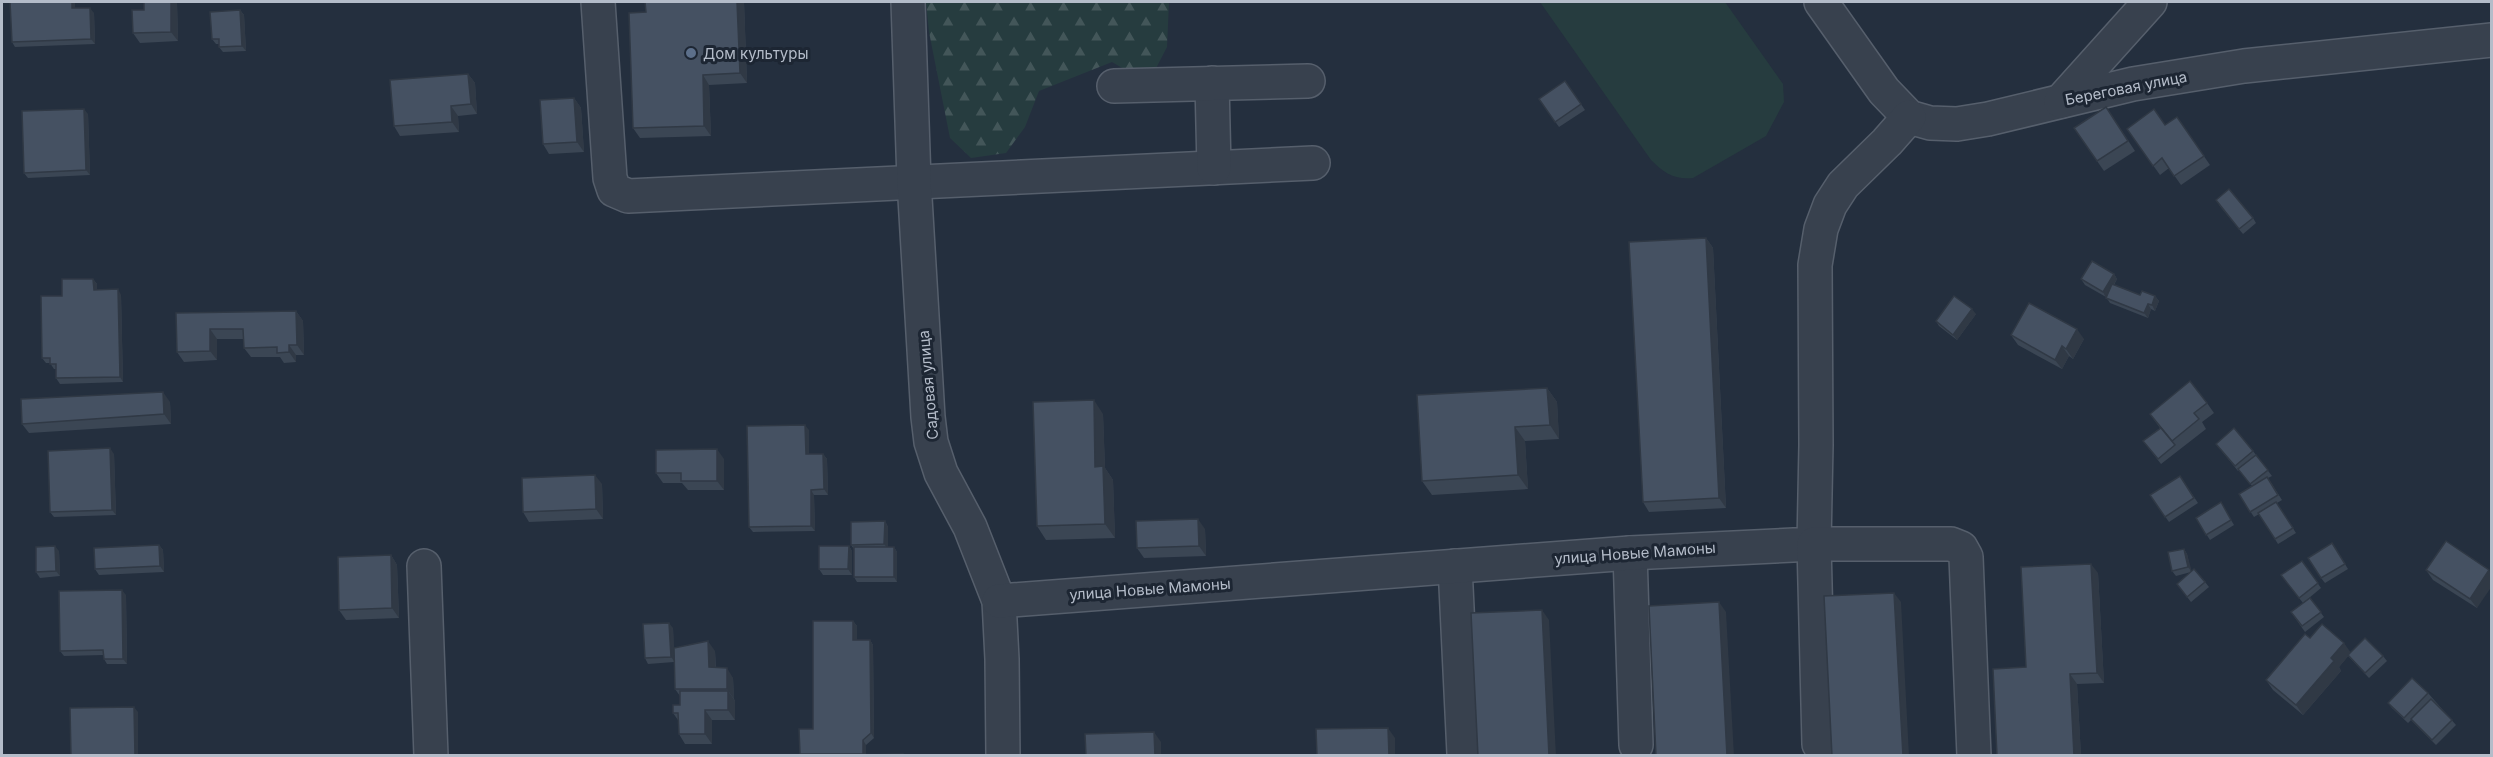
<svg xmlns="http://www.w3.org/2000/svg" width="2493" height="757" viewBox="0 0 2493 757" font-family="Inter,sans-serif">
	<defs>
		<pattern id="forest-firs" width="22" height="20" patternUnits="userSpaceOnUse" patternTransform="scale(1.5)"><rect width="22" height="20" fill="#263c3f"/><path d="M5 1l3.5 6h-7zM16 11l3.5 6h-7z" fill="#435659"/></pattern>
	</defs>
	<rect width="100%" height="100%" fill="#242f3e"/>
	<polygon fill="url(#forest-firs)" points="926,2 1169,2 1167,47 1154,72 1136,76 1112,62 1039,91 1025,127 1006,153 971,158 950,138 929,32"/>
	<path fill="#263c3f" d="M1540,2H1725L1783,84L1784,102L1766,136L1693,178C1674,180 1664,173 1651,160Z"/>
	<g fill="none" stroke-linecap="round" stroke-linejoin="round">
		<g stroke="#565f6c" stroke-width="36">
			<g id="minor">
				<polyline points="598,2 610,178 614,190 628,196 1313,163"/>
				<polyline points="908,2 914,181 928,417 931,442 941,473 970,527 999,601 1002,659 1003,756"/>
				<polyline points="1821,2 1884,91 1909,117 1930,123 1957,124 1988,119 2133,84 2244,66 2492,40"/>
				<polyline points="1212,83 1214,168"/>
				<polyline points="1114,86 1308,81"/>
				<polyline points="2061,101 2150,2"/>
				<polyline points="1630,553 1636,745"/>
				<polyline points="424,566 431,756"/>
				<polyline points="1455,566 1464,754"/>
				<polyline points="999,601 1630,553 1814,544 1816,445 1815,265 1821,229 1830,205 1843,185 1887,142 1909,117"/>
				<polyline points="1819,744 1814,544 1951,544 1961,548 1966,557 1974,756"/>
			</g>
		</g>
		<use href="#minor" stroke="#38414e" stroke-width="33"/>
	</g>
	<g fill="#3b4654">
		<polygon points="10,2 75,2 75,8 94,13 95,44 15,47 12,42"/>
		<polygon points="144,2 177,2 178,41 140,43 133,33 144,10"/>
		<polygon points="744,2 747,83 709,85 711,136 640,138 633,128 646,12"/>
		<polygon points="240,10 244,15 246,51 223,52 219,47 219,44 216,44 212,39"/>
		<polygon points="468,74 475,83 477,114 458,116 459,132 400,136 394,126"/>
		<polygon points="1565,81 1585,110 1559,127 1539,99"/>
		<polygon points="574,98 581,108 584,152 549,154 543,144"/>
		<polygon points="2106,107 2135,151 2104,171 2074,128"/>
		<polygon points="88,114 90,175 28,178 24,173"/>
		<polygon points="2177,117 2210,165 2181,185 2169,168 2160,175 2127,129 2165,125"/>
		<polygon points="2219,205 2253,218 2256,223 2243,234"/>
		<polygon points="1706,238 1713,248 1726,508 1649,512 1643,502"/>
		<polygon points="2114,274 2117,279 2114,285 2140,295 2155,296 2159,301 2155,311 2151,309 2148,318 2110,303 2106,297 2085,285 2081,279"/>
		<polygon points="93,279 97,284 97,290 121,295 123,382 60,384 56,378 56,369 54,369 50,363 46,363 42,358 62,296"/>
		<polygon points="296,311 303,321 304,355 296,355 296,362 284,363 280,357 251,357 244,348 244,339 217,339 217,360 184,362 177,352 176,313"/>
		<polygon points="1976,314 1957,340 1939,326 1936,321"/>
		<polygon points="2011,335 2084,339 2073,359 2069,356 2062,369 2018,345"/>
		<polygon points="1547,388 1557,402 1559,439 1525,441 1528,489 1432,495 1422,481"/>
		<polygon points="170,402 171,424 29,433 22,424"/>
		<polygon points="2207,403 2214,413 2202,422 2206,429 2161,464 2143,441 2160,428 2150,414"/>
		<polygon points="1103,414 1105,468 1113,480 1115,538 1046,540 1037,526"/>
		<polygon points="809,430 809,454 823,454 827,459 828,495 814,495 815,531 753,532 749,527"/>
		<polygon points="2216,444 2253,451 2272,476 2268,478 2282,500 2277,503 2296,533 2278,544 2259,514 2254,517 2239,494 2252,486 2239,470 2238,471"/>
		<polygon points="114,454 116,515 54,517 50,512"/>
		<polygon points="724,459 724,490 688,490 682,483 663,483 656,473"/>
		<polygon points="2180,476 2198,503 2169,522 2150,495"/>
		<polygon points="602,484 603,519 529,522 523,512"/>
		<polygon points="2224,508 2234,525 2210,540 2196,518"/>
		<polygon points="885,521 888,527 888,547 894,547 897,552 897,582 857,582 854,577 854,549 851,545"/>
		<polygon points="1205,529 1206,556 1144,558 1137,548"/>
		<polygon points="2332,543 2348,569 2325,583 2321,578"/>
		<polygon points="159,545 163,550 164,572 99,575 95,569"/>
		<polygon points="849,546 852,551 852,575 823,575 819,569"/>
		<polygon points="2184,549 2187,554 2191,572 2205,582 2209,587 2191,602 2177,584 2191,572 2176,576 2172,571"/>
		<polygon points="59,551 60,576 40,578 36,572"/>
		<polygon points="391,555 397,565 399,618 346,620 339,610"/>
		<polygon points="2302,561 2321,588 2303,603 2281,575"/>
		<polygon points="2426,570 2489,570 2477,608 2433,580"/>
		<polygon points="2098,573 2104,683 2077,684 2081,756 1997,756 2026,667"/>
		<polygon points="126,595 127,664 107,664 104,659 104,655 64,656 60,651"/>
		<polygon points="2310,598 2324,617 2305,632 2291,612"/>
		<polygon points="853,621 857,626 857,640 870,640 873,645 874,738 866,745 866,755 904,756 800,756 800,754 813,729"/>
		<polygon points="673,628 674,659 715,651 716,668 733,678 734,699 735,701 735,720 712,720 712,744 685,744 679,734 678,720 673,713 680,705 680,696 675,689 674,662 648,664 645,658"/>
		<polygon points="2310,638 2350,652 2383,656 2387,661 2369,678 2348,656 2339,667 2341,671 2303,715 2273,690 2266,680"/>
		<polygon points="2428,693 2456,725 2436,745 2411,720 2408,723 2392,708 2388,703"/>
	</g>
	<g fill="#303945">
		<polygon points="72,2 75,2 75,13 72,8"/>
		<polygon points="171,2 177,2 178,41 171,32"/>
		<polygon points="737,2 744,2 747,83 740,73"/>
		<polygon points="90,8 94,13 95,44 91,39"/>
		<polygon points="240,10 244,15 246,51 242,46"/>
		<polygon points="468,74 475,83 477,114 471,104"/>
		<polygon points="703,75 709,85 711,136 704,126"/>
		<polygon points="574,98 581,108 584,152 577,142"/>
		<polygon points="451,106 458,116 459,132 452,122"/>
		<polygon points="84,109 88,114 90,175 86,170"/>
		<polygon points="1706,238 1713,248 1726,508 1719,498"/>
		<polygon points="2114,274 2117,279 2106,298 2103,292"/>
		<polygon points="93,279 97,284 97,295 94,290"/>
		<polygon points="118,289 121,295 123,382 120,377"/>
		<polygon points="2155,296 2159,301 2155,311 2152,305"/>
		<polygon points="2148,304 2151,309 2148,318 2144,313"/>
		<polygon points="1972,309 1976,314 1957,340 1953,335"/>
		<polygon points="296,311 303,321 304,355 297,345"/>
		<polygon points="210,329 217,339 217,360 210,351"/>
		<polygon points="2077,329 2084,339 2073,359 2066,349"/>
		<polygon points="289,345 296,355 296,362 289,352"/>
		<polygon points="2062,346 2069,356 2062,369 2055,360"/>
		<polygon points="1547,388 1557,402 1559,439 1550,425"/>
		<polygon points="163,392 170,402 171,424 164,414"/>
		<polygon points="1094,400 1103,414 1105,468 1113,480 1115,538 1105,524 1095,467"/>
		<polygon points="805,425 809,430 809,459 806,454"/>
		<polygon points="1515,427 1525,441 1528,489 1518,475"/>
		<polygon points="110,448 114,454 116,515 112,510"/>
		<polygon points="717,449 724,459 724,490 717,481"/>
		<polygon points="823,454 827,459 828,495 824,489"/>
		<polygon points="595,475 602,484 603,519 596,509"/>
		<polygon points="811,490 814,495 815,531 811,526"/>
		<polygon points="1198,519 1205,529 1206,556 1199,546"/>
		<polygon points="885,521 888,527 888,549 884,544"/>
		<polygon points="159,545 163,550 164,572 160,566"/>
		<polygon points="55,546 59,551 60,576 56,571"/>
		<polygon points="849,546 852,551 852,575 848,569"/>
		<polygon points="894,547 897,552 897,582 894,577"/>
		<polygon points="2184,549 2187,554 2192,572 2188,567"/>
		<polygon points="391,555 397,565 399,618 392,608"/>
		<polygon points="2091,564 2098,573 2104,683 2097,673"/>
		<polygon points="2489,570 2492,574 2492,586 2477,608 2470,599"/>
		<polygon points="122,590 126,595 127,664 123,659"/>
		<polygon points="1894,593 1901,602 1909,756 1903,756"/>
		<polygon points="1719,602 1726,612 1734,756 1727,756"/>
		<polygon points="1542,610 1549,620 1556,756 1549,756"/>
		<polygon points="853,621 857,626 857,645 853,640"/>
		<polygon points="669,623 673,628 675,662 671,657"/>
		<polygon points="870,640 873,645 874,738 871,733"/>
		<polygon points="708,641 715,651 716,677 709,667"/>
		<polygon points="2344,643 2351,653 2339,667 2341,671 2303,715 2296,705 2331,658"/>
		<polygon points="727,668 733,678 734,699 727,689"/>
		<polygon points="2070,674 2077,684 2081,756 2074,756"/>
		<polygon points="728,691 735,701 735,720 728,710"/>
		<polygon points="134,707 138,712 138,756 135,756"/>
		<polygon points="705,710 712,720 712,744 705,734"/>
		<polygon points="1388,728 1395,738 1395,756 1389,756"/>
		<polygon points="1154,732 1161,742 1161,756 1155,756"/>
		<polygon points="863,740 866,745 866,756 864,756 863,754"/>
	</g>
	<g fill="#455162" stroke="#303945" stroke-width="1.5">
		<polygon points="10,2 72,2 72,8 90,8 91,39 12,42"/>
		<polygon points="144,2 171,2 171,32 133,33 132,10 144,10"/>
		<polygon points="645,2 737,2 740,73 703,75 704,126 633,128 629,13 646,12"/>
		<polygon points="240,10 242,46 219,47 219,39 212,39 210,12"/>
		<polygon points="468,74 471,104 451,106 452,122 394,126 390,80"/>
		<polygon points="1565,81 1581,104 1555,122 1539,99"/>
		<polygon points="574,98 577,142 543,144 540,100"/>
		<polygon points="2106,107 2128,141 2097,161 2074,128"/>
		<polygon points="84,109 86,170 24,173 22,111"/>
		<polygon points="2154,109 2165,125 2177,117 2204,156 2174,176 2162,158 2153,166 2127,129"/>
		<polygon points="2229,189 2253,218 2239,229 2216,200"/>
		<polygon points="1706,238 1719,498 1643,502 1629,242"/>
		<polygon points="2092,261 2114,274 2103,292 2081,279"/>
		<polygon points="62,279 93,279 94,290 118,289 120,377 56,378 56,364 50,364 50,358 42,358 41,296 62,296"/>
		<polygon points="2112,284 2140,295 2142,291 2155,296 2152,305 2148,304 2144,313 2106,298"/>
		<polygon points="1954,296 1972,309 1953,335 1936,321"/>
		<polygon points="2029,303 2077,329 2066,349 2062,346 2055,360 2011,335"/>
		<polygon points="296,311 297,345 289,345 289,352 277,353 277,347 244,348 243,329 210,329 210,351 177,352 176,313"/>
		<polygon points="2190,381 2207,403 2194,413 2199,419 2172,441 2150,414"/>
		<polygon points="1547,388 1550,425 1515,427 1518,475 1422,481 1417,395"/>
		<polygon points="163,392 164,414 22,424 21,399"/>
		<polygon points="1094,400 1095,467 1103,466 1105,524 1037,526 1033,402"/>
		<polygon points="805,425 806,454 823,454 824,489 811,490 811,526 749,527 747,426"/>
		<polygon points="2161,428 2175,445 2158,459 2143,441"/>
		<polygon points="2234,428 2253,451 2235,466 2216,444"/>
		<polygon points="110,448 112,510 50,512 48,451"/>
		<polygon points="717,449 717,481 681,481 681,473 656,473 656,450"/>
		<polygon points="2256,455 2268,470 2250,484 2238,469"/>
		<polygon points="595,475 596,509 523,512 522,478"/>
		<polygon points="2180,476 2194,498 2165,517 2150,495"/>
		<polygon points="2267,477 2278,495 2250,512 2239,494"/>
		<polygon points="2221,502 2231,520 2206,535 2196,518"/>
		<polygon points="2276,502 2293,528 2275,539 2258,513"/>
		<polygon points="1198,519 1199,546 1137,548 1136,521"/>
		<polygon points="885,521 884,544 851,545 851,522"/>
		<polygon points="2446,541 2489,570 2470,599 2426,570"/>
		<polygon points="2332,543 2345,564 2321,578 2308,558"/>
		<polygon points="159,545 160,566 95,569 94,548"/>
		<polygon points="55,546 56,571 36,572 36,547"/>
		<polygon points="819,546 849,546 848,569 819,569"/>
		<rect x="854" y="547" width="40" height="30"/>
		<polygon points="2184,549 2188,567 2172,571 2168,552"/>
		<polygon points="391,555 392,608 339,610 338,557"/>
		<polygon points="2302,561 2318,583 2299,598 2281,575"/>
		<polygon points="2091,564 2097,673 2070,674 2074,756 1997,756 1993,669 2026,667 2021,567"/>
		<polygon points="2194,569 2205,582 2187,597 2177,584"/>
		<polygon points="122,590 123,659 104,659 103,650 60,651 59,591"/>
		<polygon points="1894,593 1903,756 1832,756 1824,596"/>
		<polygon points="2310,598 2321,612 2302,626 2291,612"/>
		<polygon points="1719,602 1727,756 1656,756 1649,606"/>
		<polygon points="1542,610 1549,756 1478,756 1471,613"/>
		<polygon points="813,621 853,621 853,640 870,640 871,733 863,740 863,754 800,754 799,729 813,729"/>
		<polygon points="669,623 671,657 645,658 643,624"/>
		<polygon points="2322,624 2344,643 2331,658 2334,661 2296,705 2266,680 2305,634 2310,638"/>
		<polygon points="2365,638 2383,656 2365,673 2348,655"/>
		<polygon points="708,641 709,667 727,668 727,689 675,689 674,648"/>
		<polygon points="2412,678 2428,693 2404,718 2388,703"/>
		<polygon points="680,691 728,691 728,710 705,710 705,734 679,734 678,713 673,713 673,705 680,705"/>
		<polygon points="2431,699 2452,720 2432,740 2411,719"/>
		<polygon points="134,707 135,756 71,756 70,708"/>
		<polygon points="1388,728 1389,756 1317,756 1316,729"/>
		<polygon points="1154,732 1155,756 1086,756 1085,734"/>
		<polygon points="903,754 903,756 865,755"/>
	</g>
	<circle fill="#5c6f8a" stroke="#1d2633" stroke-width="2" cx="691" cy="53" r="6"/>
	<g text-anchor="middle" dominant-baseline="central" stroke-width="6" stroke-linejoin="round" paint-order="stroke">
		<g font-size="15" fill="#b4bcc9" stroke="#1d2633" text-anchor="start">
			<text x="703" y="53">Дом культуры</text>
		</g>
		<g font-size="15" fill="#b4bcc9" stroke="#1d2633">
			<text transform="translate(2126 88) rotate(-11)">Береговая улица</text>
			<text transform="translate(928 385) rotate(-95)">Садовая улица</text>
			<text transform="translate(1635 553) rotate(-4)">улица Новые Мамоны</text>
			<text transform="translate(1150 589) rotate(-4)">улица Новые Мамоны</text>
		</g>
	</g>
	<rect width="2493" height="757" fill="none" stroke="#b4bcc9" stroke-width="6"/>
</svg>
